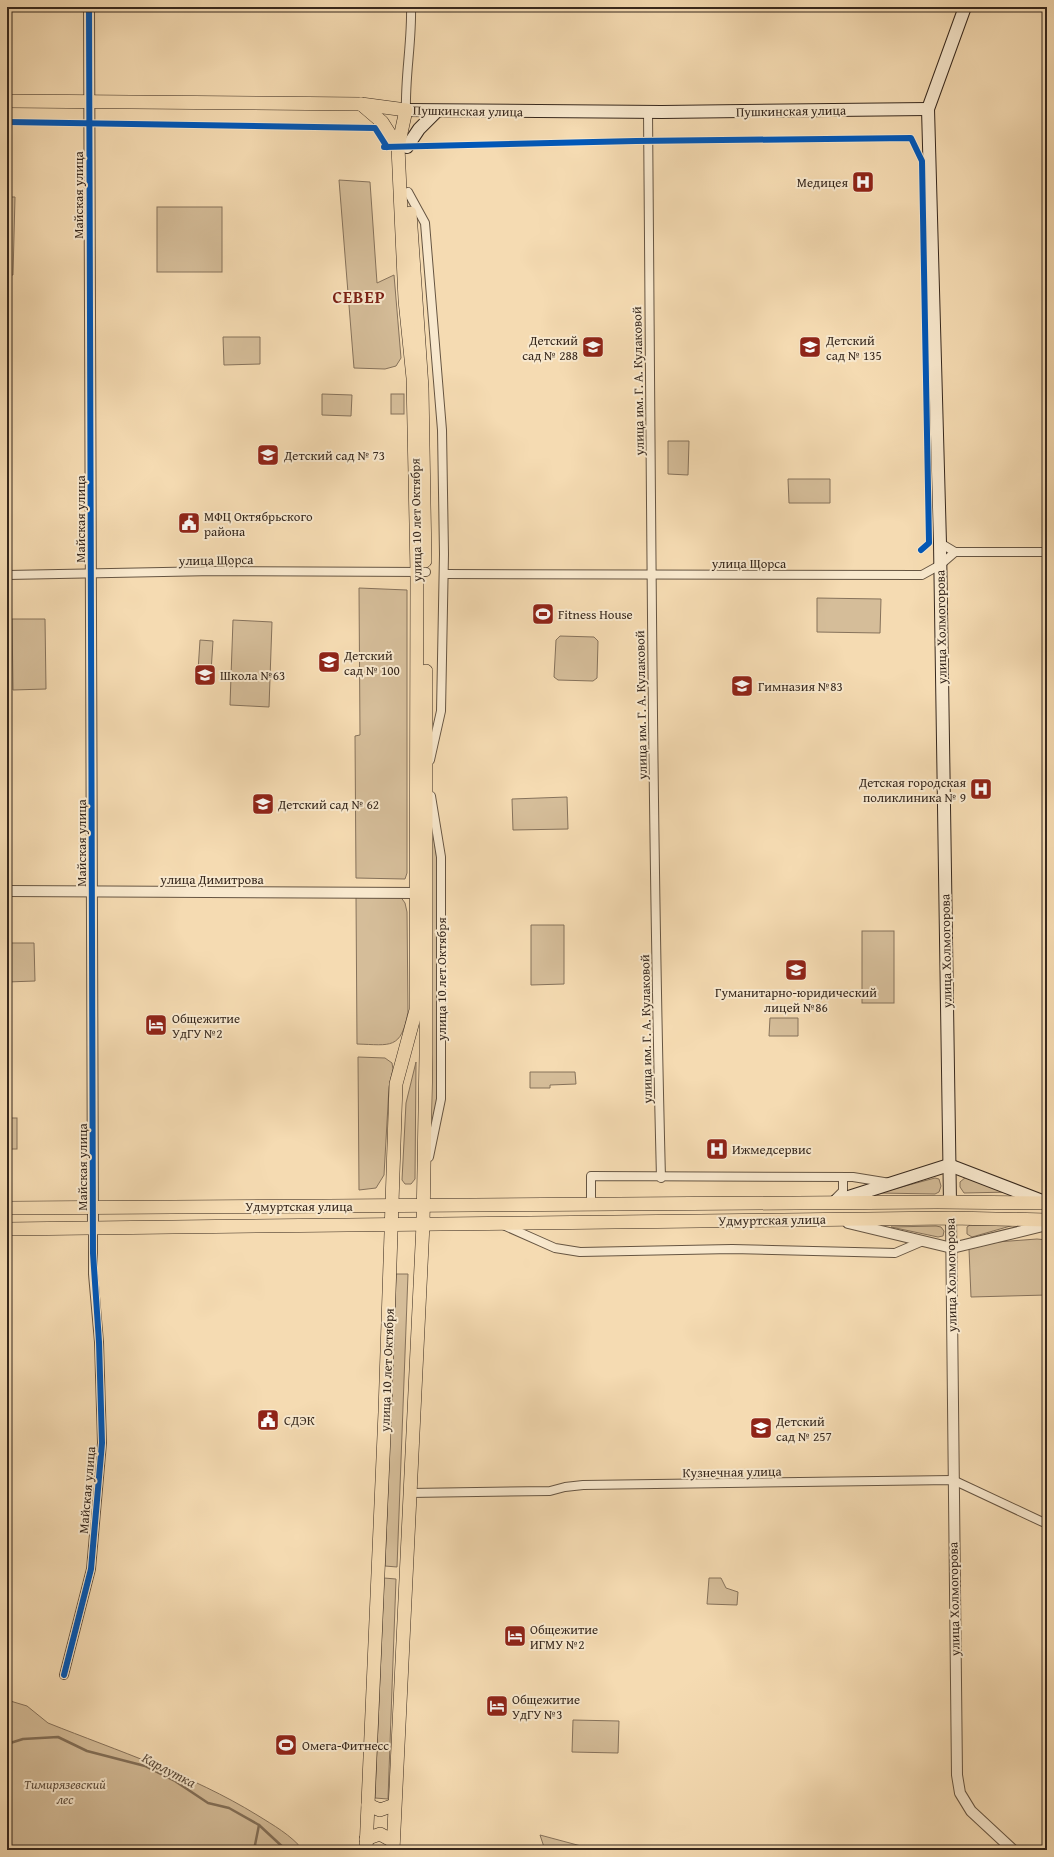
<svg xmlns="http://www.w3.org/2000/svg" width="1054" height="1857" viewBox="0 0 1054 1857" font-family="'Gentium Book Plus',serif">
	<rect width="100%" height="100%" fill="#f5dbb2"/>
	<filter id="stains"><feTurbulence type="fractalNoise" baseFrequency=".005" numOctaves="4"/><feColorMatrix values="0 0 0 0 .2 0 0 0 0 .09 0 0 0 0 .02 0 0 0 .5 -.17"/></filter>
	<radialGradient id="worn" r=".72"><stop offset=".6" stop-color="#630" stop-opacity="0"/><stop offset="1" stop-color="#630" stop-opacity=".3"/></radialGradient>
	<g fill="#d5bd99" stroke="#86725b">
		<polygon points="339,180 370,182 377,283 394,275 401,358 396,366 385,369 354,368"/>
		<polygon points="7,197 15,197 13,275 7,275"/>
		<rect x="157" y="207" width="65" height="65"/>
		<polygon points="223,337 260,337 260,364 224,365"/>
		<polygon points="322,394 352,395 351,416 322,415"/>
		<rect x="391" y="394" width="13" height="20"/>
		<polygon points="668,441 689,441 688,475 668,474"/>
		<polygon points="788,479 830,479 830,503 789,503"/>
		<polygon points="359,588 407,590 407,873 405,879 356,878 355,736 360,735"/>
		<polygon points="817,598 881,599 880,633 817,632"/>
		<polygon points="12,619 45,619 46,689 13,690"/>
		<polygon points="233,620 272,622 269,707 230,705"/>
		<polygon points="560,636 594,637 598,641 597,678 593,681 558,680 554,677 556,640"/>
		<polygon points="200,640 213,641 211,672 198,671"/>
		<polygon points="567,797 568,829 513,830 512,799"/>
		<polygon points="431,816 437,860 438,1104 430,1130"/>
		<path d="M400,896L405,903L407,912L408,1012C401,1050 391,1045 357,1044L356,897Z"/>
		<polygon points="531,925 564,925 564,984 531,985"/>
		<rect x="862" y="931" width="32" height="72"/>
		<polygon points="7,943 34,943 35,981 7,982"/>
		<polygon points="770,1018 798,1018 798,1036 769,1036"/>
		<polygon points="358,1057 385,1058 392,1063 393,1069 389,1087 384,1175 376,1188 359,1190"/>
		<polygon points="416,1062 415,1179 411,1184 405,1184 402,1180 406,1103"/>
		<polygon points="530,1072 575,1072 576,1084 550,1085 550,1088 530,1088"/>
		<rect x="7" y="1118" width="10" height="31"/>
		<polygon points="966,1177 1011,1192 964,1193 960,1187 960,1182"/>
		<polygon points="935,1178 939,1179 941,1186 939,1192 935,1194 879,1193"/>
		<polygon points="970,1225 1014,1225 972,1237 967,1234 967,1227"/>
		<polygon points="936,1226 941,1227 944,1231 943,1236 938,1237 891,1227"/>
		<polygon points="1037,1239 1047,1240 1047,1295 971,1297 969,1249 997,1242"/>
		<polygon points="396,1274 408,1274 397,1567 385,1566"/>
		<polygon points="384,1578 396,1579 388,1799 375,1798"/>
		<polygon points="709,1578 721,1578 726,1588 738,1592 737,1605 707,1604"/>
		<path d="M7,1700L27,1706L48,1723C118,1751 192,1775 257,1815C273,1825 291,1835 303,1850H7Z"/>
		<polygon points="573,1720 619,1721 618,1753 572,1752"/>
		<polygon points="540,1835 596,1850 545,1850"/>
	</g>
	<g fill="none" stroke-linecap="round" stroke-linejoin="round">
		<g stroke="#826f58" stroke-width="2.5">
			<polyline points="7,1744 23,1739 58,1737 87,1751 145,1766 175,1781 208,1803 229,1808 259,1825 286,1850"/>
			<polyline points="256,1850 255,1845 259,1825"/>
		</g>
		<g stroke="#665542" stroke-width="10">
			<g id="minor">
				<path d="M406,110C405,75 412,42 411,7"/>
				<path d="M648,112C651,467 652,822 661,1178"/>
				<polyline points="408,192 425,223 442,430 444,554 441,711 430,760"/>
				<polyline points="940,543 955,552"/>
				<polyline points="444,574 922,575 940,565 955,552 1047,552"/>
				<polyline points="7,575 215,571 426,572"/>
				<polyline points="429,1157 441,1099 441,857 431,796"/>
				<polyline points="835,1199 843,1191 843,1178"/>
				<polyline points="591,1204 591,1176 853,1177 890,1183"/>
				<polyline points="503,1225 555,1248 580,1252 732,1249 895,1253 923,1241"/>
				<polyline points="409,1493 550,1491 565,1487 583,1485 953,1480 1047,1524"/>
				<polyline points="64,1675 91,1569 102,1443 99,1342 93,1274 93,1227"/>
			</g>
		</g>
		<g stroke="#665542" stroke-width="12">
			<g id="tertiary">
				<polyline points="89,7 93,1227"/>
				<polyline points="7,891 417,893"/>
				<polyline points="951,1218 957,1775 960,1793 971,1811 1013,1850"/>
				<polyline points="848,1223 952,1248 1047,1225"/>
			</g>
		</g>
		<g stroke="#37281d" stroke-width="14">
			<g id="secondary">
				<polyline points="406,110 662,112 928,109"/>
				<polyline points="407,147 419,129 436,112"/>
				<polyline points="836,1201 949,1165 1045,1202"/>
				<polyline points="950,1202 940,543 928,109 965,7"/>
			</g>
		</g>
		<g stroke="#37281d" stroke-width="14">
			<g id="primary">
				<polyline points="7,101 361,104 406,110"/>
				<polyline points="361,104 382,122 398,147"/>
				<polyline points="410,213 422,388 425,561"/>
				<polyline points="7,1208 937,1202 1047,1203"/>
				<polyline points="7,1229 951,1218 1047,1220"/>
				<polyline points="368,1805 380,1810 394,1805"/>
				<polyline points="366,1839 380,1834 393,1841"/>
				<polyline points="366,1850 385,1412 396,1084 416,1010 417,572 413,378 405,300 398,147 406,110"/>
				<polyline points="393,1850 423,1224 426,1055 426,671"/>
			</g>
		</g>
		<use href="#minor" stroke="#f8e8cd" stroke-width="8"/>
		<use href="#tertiary" stroke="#f8e8cd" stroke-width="10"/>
		<use href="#secondary" stroke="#f8e8cd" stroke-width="12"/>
		<use href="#primary" stroke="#f5dbb2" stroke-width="13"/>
		<g stroke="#f8e8cd" stroke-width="8">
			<g id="cycleway">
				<polyline points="7,122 375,128 387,147"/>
				<polyline points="384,147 636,141 911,138 922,161 929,543 921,550"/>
				<polyline points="64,1675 91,1569 102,1443 99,1342 93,1253 89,7"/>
			</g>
		</g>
		<use href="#cycleway" stroke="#0057b8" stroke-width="6"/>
	</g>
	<defs>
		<g id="hospital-square" transform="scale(1.15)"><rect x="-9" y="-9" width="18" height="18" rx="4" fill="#8f2418" stroke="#f8e8cd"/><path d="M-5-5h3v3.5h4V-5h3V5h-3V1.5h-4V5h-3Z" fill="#fff"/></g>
		<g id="school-square" transform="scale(1.15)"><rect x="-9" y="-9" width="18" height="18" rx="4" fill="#8f2418" stroke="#f8e8cd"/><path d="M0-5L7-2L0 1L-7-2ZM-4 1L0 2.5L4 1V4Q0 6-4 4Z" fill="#fff"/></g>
		<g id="civic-square" transform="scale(1.15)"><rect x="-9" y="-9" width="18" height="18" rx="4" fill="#8f2418" stroke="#f8e8cd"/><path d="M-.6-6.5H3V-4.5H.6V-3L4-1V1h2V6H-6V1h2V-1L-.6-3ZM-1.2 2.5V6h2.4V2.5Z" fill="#fff"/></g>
		<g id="stadium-square" transform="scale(1.15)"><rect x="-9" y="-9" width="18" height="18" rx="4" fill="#8f2418" stroke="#f8e8cd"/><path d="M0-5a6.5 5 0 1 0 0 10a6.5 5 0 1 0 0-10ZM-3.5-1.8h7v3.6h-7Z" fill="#fff"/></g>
		<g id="hotel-square" transform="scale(1.15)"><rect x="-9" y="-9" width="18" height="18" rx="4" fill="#8f2418" stroke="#f8e8cd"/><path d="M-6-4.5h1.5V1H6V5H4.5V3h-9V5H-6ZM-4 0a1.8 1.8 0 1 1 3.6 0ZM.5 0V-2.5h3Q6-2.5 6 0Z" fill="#fff"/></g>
	</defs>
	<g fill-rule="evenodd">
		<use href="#hospital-square" x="863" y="182"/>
		<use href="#school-square" x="593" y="347"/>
		<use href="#school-square" x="810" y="347"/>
		<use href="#school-square" x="268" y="455"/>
		<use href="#civic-square" x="189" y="523"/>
		<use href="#stadium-square" x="543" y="614"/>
		<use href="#school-square" x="329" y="662"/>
		<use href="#school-square" x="205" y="675"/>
		<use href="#school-square" x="742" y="686"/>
		<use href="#hospital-square" x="981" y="789"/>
		<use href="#school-square" x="263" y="804"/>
		<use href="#school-square" x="796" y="970"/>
		<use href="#hotel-square" x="156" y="1025"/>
		<use href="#hospital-square" x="717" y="1149"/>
		<use href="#civic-square" x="268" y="1420"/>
		<use href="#school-square" x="761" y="1428"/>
		<use href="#hotel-square" x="515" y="1636"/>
		<use href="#hotel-square" x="497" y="1706"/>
		<use href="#stadium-square" x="286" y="1745"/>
	</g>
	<g text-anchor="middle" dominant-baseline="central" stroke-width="4" stroke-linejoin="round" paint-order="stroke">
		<g font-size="13" fill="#37281d" stroke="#f8e8cd">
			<text transform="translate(468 111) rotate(1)">Пушкинская улица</text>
			<text transform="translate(791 111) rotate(-1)">Пушкинская улица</text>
			<text transform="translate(78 195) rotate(-90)">Майская улица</text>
			<text transform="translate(638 381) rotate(-91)">улица им. Г. А. Кулаковой</text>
			<text transform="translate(80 519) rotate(-90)">Майская улица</text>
			<text transform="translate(416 520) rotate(-91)">улица 10 лет Октября</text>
			<text transform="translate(216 560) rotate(-1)">улица Щорса</text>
			<text x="749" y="563">улица Щорса</text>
			<text transform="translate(941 627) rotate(-91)">улица Холмогорова</text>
			<text transform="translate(641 705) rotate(-91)">улица им. Г. А. Кулаковой</text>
			<text transform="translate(81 843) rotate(-90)">Майская улица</text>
			<text x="212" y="879">улица Димитрова</text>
			<text transform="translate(946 951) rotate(-91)">улица Холмогорова</text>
			<text transform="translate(441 979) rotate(-90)">улица 10 лет Октября</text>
			<text transform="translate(646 1029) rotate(-91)">улица им. Г. А. Кулаковой</text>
			<text transform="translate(82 1167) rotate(-90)">Майская улица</text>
			<text x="299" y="1206">Удмуртская улица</text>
			<text transform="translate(772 1220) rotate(-1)">Удмуртская улица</text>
			<text transform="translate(951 1275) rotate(-91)">улица Холмогорова</text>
			<text transform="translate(387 1370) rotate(-88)">улица 10 лет Октября</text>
			<text transform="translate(732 1472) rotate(-1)">Кузнечная улица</text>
			<text transform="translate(87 1490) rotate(-85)">Майская улица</text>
			<text transform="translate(954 1599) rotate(-91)">улица Холмогорова</text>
		</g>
		<g font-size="13" fill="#37281d" stroke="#f8e8cd" text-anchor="start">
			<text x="848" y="182" text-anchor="end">Медицея</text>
			<text x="578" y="340" text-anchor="end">Детский<tspan x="578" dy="15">сад № 288</tspan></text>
			<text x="826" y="340">Детский<tspan x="826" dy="15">сад № 135</tspan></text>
			<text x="284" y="455">Детский сад № 73</text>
			<text x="204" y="516">МФЦ Октябрьского<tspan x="204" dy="15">района</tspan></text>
			<text x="558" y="614">Fitness House</text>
			<text x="344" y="655">Детский<tspan x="344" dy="15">сад № 100</tspan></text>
			<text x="220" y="675">Школа №63</text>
			<text x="758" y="686">Гимназия №83</text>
			<text x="966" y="782" text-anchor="end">Детская городская<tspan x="966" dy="15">поликлиника № 9</tspan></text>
			<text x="278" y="804">Детский сад № 62</text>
			<text x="796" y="992" text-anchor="middle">Гуманитарно-юридический<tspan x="796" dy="15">лицей №86</tspan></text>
			<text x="172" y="1018">Общежитие<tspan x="172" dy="15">УдГУ №2</tspan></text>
			<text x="732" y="1149">Ижмедсервис</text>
			<text x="284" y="1420">СДЭК</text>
			<text x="776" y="1421">Детский<tspan x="776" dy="15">сад № 257</tspan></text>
			<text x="530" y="1629">Общежитие<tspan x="530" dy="15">ИГМУ №2</tspan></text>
			<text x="512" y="1699">Общежитие<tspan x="512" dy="15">УдГУ №3</tspan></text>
			<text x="302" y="1745">Омега-Фитнесс</text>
		</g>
		<g font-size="13" font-style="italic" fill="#5e4d3c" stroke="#f8e8cd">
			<text x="65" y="1784">Тимирязевский<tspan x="65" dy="15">лес</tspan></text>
		</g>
		<g font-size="14" font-style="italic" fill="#5c4b3a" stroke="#f8e8cd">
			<text transform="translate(169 1770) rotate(28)">Карлутка</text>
		</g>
		<g font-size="17" font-weight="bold" letter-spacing="1" fill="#7a1f14" stroke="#f8e8cd">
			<text x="359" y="296">СЕВЕР</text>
		</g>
	</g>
	<rect width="1054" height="1857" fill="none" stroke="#f5dbb2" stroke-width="24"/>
	<rect x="8" y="8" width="1038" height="1841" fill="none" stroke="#37281d" stroke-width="2"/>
	<rect x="12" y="12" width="1030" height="1833" fill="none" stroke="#37281d"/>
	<rect width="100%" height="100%" filter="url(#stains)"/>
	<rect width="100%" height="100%" fill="url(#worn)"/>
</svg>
